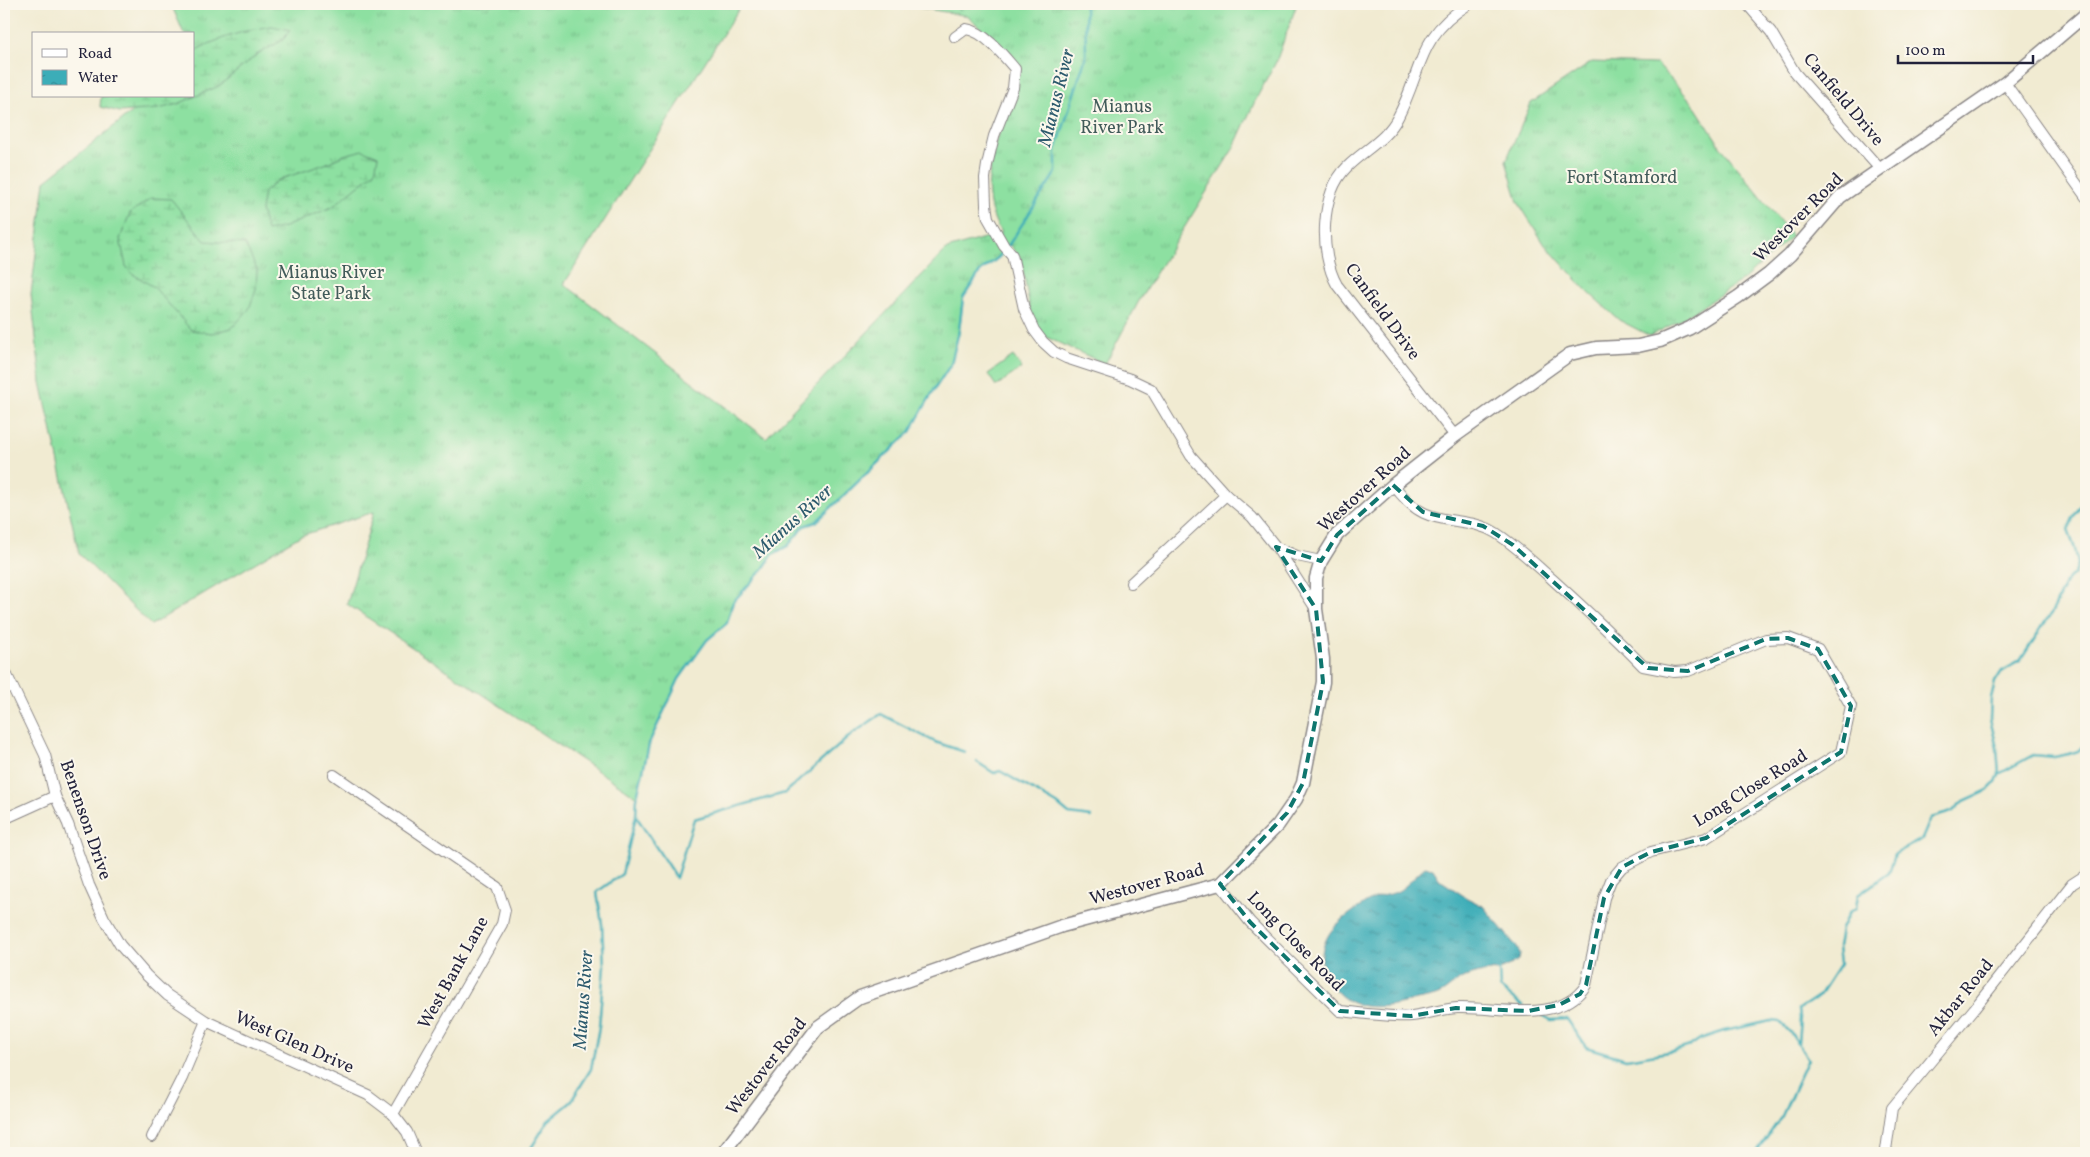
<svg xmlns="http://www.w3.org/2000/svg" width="2090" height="1157" viewBox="0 0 2090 1157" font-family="Vollkorn,serif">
	<defs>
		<pattern id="grass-tufts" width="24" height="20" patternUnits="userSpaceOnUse" patternTransform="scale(1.25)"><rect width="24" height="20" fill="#8de0a1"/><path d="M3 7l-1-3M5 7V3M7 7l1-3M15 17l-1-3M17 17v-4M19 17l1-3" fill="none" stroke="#79c08c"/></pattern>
		<pattern id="wetland-marsh" width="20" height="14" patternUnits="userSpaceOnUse" patternTransform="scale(1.25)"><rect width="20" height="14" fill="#8de0a1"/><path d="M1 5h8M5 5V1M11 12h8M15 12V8" fill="none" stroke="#79c08c"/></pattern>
		<pattern id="water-ripples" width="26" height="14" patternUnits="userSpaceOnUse" patternTransform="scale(1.25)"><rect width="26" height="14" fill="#3cadb8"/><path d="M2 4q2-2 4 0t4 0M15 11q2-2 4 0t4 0" fill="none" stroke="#328c97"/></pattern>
	</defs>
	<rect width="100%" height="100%" fill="#fbf7ec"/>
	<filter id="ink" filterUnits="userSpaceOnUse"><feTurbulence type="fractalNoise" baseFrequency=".02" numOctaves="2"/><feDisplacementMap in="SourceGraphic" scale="10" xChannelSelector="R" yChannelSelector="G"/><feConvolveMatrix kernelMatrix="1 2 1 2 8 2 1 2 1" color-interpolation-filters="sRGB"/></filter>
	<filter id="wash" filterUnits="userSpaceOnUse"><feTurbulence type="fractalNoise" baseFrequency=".0096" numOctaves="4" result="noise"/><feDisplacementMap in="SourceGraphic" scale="20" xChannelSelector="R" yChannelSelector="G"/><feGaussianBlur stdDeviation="1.12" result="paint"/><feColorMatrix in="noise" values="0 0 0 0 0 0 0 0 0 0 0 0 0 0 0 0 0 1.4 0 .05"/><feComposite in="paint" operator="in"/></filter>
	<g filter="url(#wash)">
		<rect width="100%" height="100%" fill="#f1ebd2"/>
		<g fill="url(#grass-tufts)" stroke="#58816e">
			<path d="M171,4H742L564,284L766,438L947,249L1001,233C995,222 990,210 989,197C985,162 1008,104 1019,69L1017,63L968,16L899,4H952L961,11L955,4H1297L1276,62L1256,99L1233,149L1140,299L1105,364L1046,337L1032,320L1021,259L1009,244L999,257L980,272L963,298L959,331L951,364L934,390L910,432L816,522L804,526L788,546L773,554L763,569L733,602L727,623L707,640L679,679L650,741L637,797L347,604L374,512L300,536L151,625L79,554L41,382L31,294L45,181L152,96H194V34H184Z"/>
			<polygon points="1592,62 1657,64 1692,102 1721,147 1792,236 1744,279 1681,320 1650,336 1619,320 1588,292 1545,245 1518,202 1506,161 1531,103"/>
		</g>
		<g fill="url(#wetland-marsh)" stroke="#58816e">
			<path d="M272,26L290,30L283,40L258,54L219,86L178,104L158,109L120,112L100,107L101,96H194V51C219,38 245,30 272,26Z"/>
			<polygon points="363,150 378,156 375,172 332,207 285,227 267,231 261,210 264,192 278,180 325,164 344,155"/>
			<polygon points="151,198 171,199 205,241 245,244 257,270 256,289 249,309 232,328 212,333 191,330 154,287 131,273 126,266 120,239 130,213"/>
		</g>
		<polygon fill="#8de0a1" stroke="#58816e" points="1013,356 1022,368 996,386 988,374"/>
		<path fill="url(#water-ripples)" stroke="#2f687a" d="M1425,867L1433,869L1440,880L1467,898L1483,906L1516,946L1520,953L1519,960C1513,963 1505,969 1498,970C1488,971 1476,973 1465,977C1456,980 1449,990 1440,994C1433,998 1413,1000 1404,1003C1371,1010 1343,1010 1326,976C1318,961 1322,943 1332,930C1342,918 1361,905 1375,898C1383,895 1392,895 1400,890C1410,883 1416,874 1425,867Z"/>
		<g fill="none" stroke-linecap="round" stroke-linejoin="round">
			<g stroke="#3cadb8" stroke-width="2.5">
				<polyline points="1008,246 1056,172 1056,150 1086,56 1085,4"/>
				<polyline points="977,762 994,773 1000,771 1057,804 1069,814 1091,817"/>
				<polyline points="1999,774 2033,755 2054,757 2069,754 2078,751 2086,743"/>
				<polyline points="636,816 676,878 694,819 785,793 851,735 881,714 935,742 965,752"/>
				<polyline points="1499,970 1500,988 1523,1006"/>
				<polyline points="1542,1015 1551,1020 1567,1019 1586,1047 1626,1059 1674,1051 1690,1046 1700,1039 1724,1031 1771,1021 1780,1022 1790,1032 1808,1059 1782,1116 1756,1153"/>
				<polyline points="1798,1043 1800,1018 1799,1009 1820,995 1840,964 1838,947 1841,929 1849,912 1856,908 1858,895 1889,873 1895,854 1922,839 1931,818 1952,812 1962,802 1988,790 1996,782 1999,774 1997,748 1990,719 1991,698 1995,682 2002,671 2020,661 2053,610 2068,578 2075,574 2078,564 2075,549 2068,530 2074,516 2086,498"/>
				<polyline points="528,1153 548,1121 570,1103 591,1069 599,1027 604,966 602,924 597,892 622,874 636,816 637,797 650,741 679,679 707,640 727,623 733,602 763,569 773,554 788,546 804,526 816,522 910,432 934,390 951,364 959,331 963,298 980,272 999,257 1004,250"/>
			</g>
		</g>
	</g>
	<g filter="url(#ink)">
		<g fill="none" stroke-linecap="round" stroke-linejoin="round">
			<g stroke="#8a8686" stroke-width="12">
				<g id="minor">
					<polyline points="1747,4 1771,32 1795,73 1880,169"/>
					<path d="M955,37L966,29C984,31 1004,56 1015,69L1013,88L994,136L987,165L985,178L986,205L988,218L1004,246L1012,255L1024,309L1034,330L1043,342L1054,352L1066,358L1130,379L1151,389L1191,456L1226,495L1252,517L1276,547L1297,556L1321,561"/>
					<polyline points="2005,83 2086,197"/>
					<path d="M1455,436L1337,285C1319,253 1320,194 1347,167C1364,150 1387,139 1398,117C1423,69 1417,36 1469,4"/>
					<polyline points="1277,548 1316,609"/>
					<polyline points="1131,583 1226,495"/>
					<polyline points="4,669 45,755 55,796 68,824 89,885 104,918 120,945 146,975 167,995 206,1021 368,1095 393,1114 407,1132 416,1153"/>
					<polyline points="334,775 497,887 505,910 502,924 393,1114"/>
					<polyline points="4,819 55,796"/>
					<path d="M1220,884L1250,922L1340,1011C1360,1013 1394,1018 1412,1016C1427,1014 1442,1009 1457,1008C1498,1006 1559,1026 1586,985L1604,898L1611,880L1622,867L1651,852L1706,838L1841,752L1851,706L1818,649L1788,638L1766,639L1688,671L1674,672L1643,666C1614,636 1583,607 1552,579C1534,563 1516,546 1496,533C1472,518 1447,524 1424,513C1411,507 1402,495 1393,485"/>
					<polyline points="152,1137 182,1078 206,1021"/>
					<polyline points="1889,1153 1886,1150 1892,1108 1974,1009 2072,884 2086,875"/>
				</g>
			</g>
			<g stroke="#8a8686" stroke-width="15">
				<polyline id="tertiary" points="723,1153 818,1027 860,997 1062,926 1220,884 1278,825 1296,799 1303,783 1323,682 1323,659 1316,609 1316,578 1321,561 1337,535 1393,485 1455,436 1570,354 1596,348 1638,346 1660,341 1690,328 1738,297 1769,274 1790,255 1840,197 2005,83 2086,14"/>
			</g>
			<use href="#minor" stroke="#fff" stroke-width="10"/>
			<use href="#tertiary" stroke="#fff" stroke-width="12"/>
		</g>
	</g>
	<path fill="none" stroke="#0f766e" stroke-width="4" stroke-dasharray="10 6" stroke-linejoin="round" d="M1393,485L1423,512L1483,526L1513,545L1648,668L1688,671L1766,639L1788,638L1818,649L1851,706L1841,752L1706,838L1651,852L1622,867L1604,898L1586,985L1580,994L1559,1005L1528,1011L1456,1008L1411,1016L1340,1011L1250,922L1220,884L1287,813L1303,783L1323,682L1316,609L1276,547L1321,561L1337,535Z"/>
	<g text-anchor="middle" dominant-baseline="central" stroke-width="4" stroke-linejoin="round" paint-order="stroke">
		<g font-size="18" fill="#22223b" stroke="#fbf7ec">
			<text transform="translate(1843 100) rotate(50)">Canfield Drive</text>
			<text transform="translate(1799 218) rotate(-45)">Westover Road</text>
			<text transform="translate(1382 312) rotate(54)">Canfield Drive</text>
			<text transform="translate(1365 490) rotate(-42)">Westover Road</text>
			<text transform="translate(1751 789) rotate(-32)">Long Close Road</text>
			<text transform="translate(85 820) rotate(71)">Benenson Drive</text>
			<text transform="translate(1147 885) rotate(-15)">Westover Road</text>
			<text transform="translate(1295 942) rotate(46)">Long Close Road</text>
			<text transform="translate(454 973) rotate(-61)">West Bank Lane</text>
			<text transform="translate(1961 998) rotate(-51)">Akbar Road</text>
			<text transform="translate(294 1043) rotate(24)">West Glen Drive</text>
			<text transform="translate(767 1067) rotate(-52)">Westover Road</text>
		</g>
		<g font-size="18" fill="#425b5a" stroke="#fbf7ec">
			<text x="1122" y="107">Mianus<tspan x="1122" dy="21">River Park</tspan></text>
			<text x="1622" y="178">Fort Stamford</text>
			<text x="331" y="273">Mianus River<tspan x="331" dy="21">State Park</tspan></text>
		</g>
		<g font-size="19" font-style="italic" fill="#2c5a6d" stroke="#fbf7ec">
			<text transform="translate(1057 98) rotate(-76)">Mianus River</text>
			<text transform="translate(793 522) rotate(-42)">Mianus River</text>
			<text transform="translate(584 1000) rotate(-86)">Mianus River</text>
		</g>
	</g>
	<rect width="2090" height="1157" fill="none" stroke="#fbf7ec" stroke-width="20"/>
	<rect x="32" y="32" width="162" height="65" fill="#fbf7ec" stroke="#a4a2a5"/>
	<rect x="42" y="49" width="25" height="8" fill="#ffffff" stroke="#a4a2a5"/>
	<text x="78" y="58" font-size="15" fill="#22223b">Road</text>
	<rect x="42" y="70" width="25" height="15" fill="url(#water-ripples)" stroke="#a4a2a5"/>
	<text x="78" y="82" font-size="15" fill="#22223b">Water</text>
	<path d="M1898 55v8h135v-8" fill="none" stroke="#22223b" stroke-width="2.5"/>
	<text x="1905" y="55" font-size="15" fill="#22223b" stroke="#fbf7ec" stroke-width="4" paint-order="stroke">100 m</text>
</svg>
